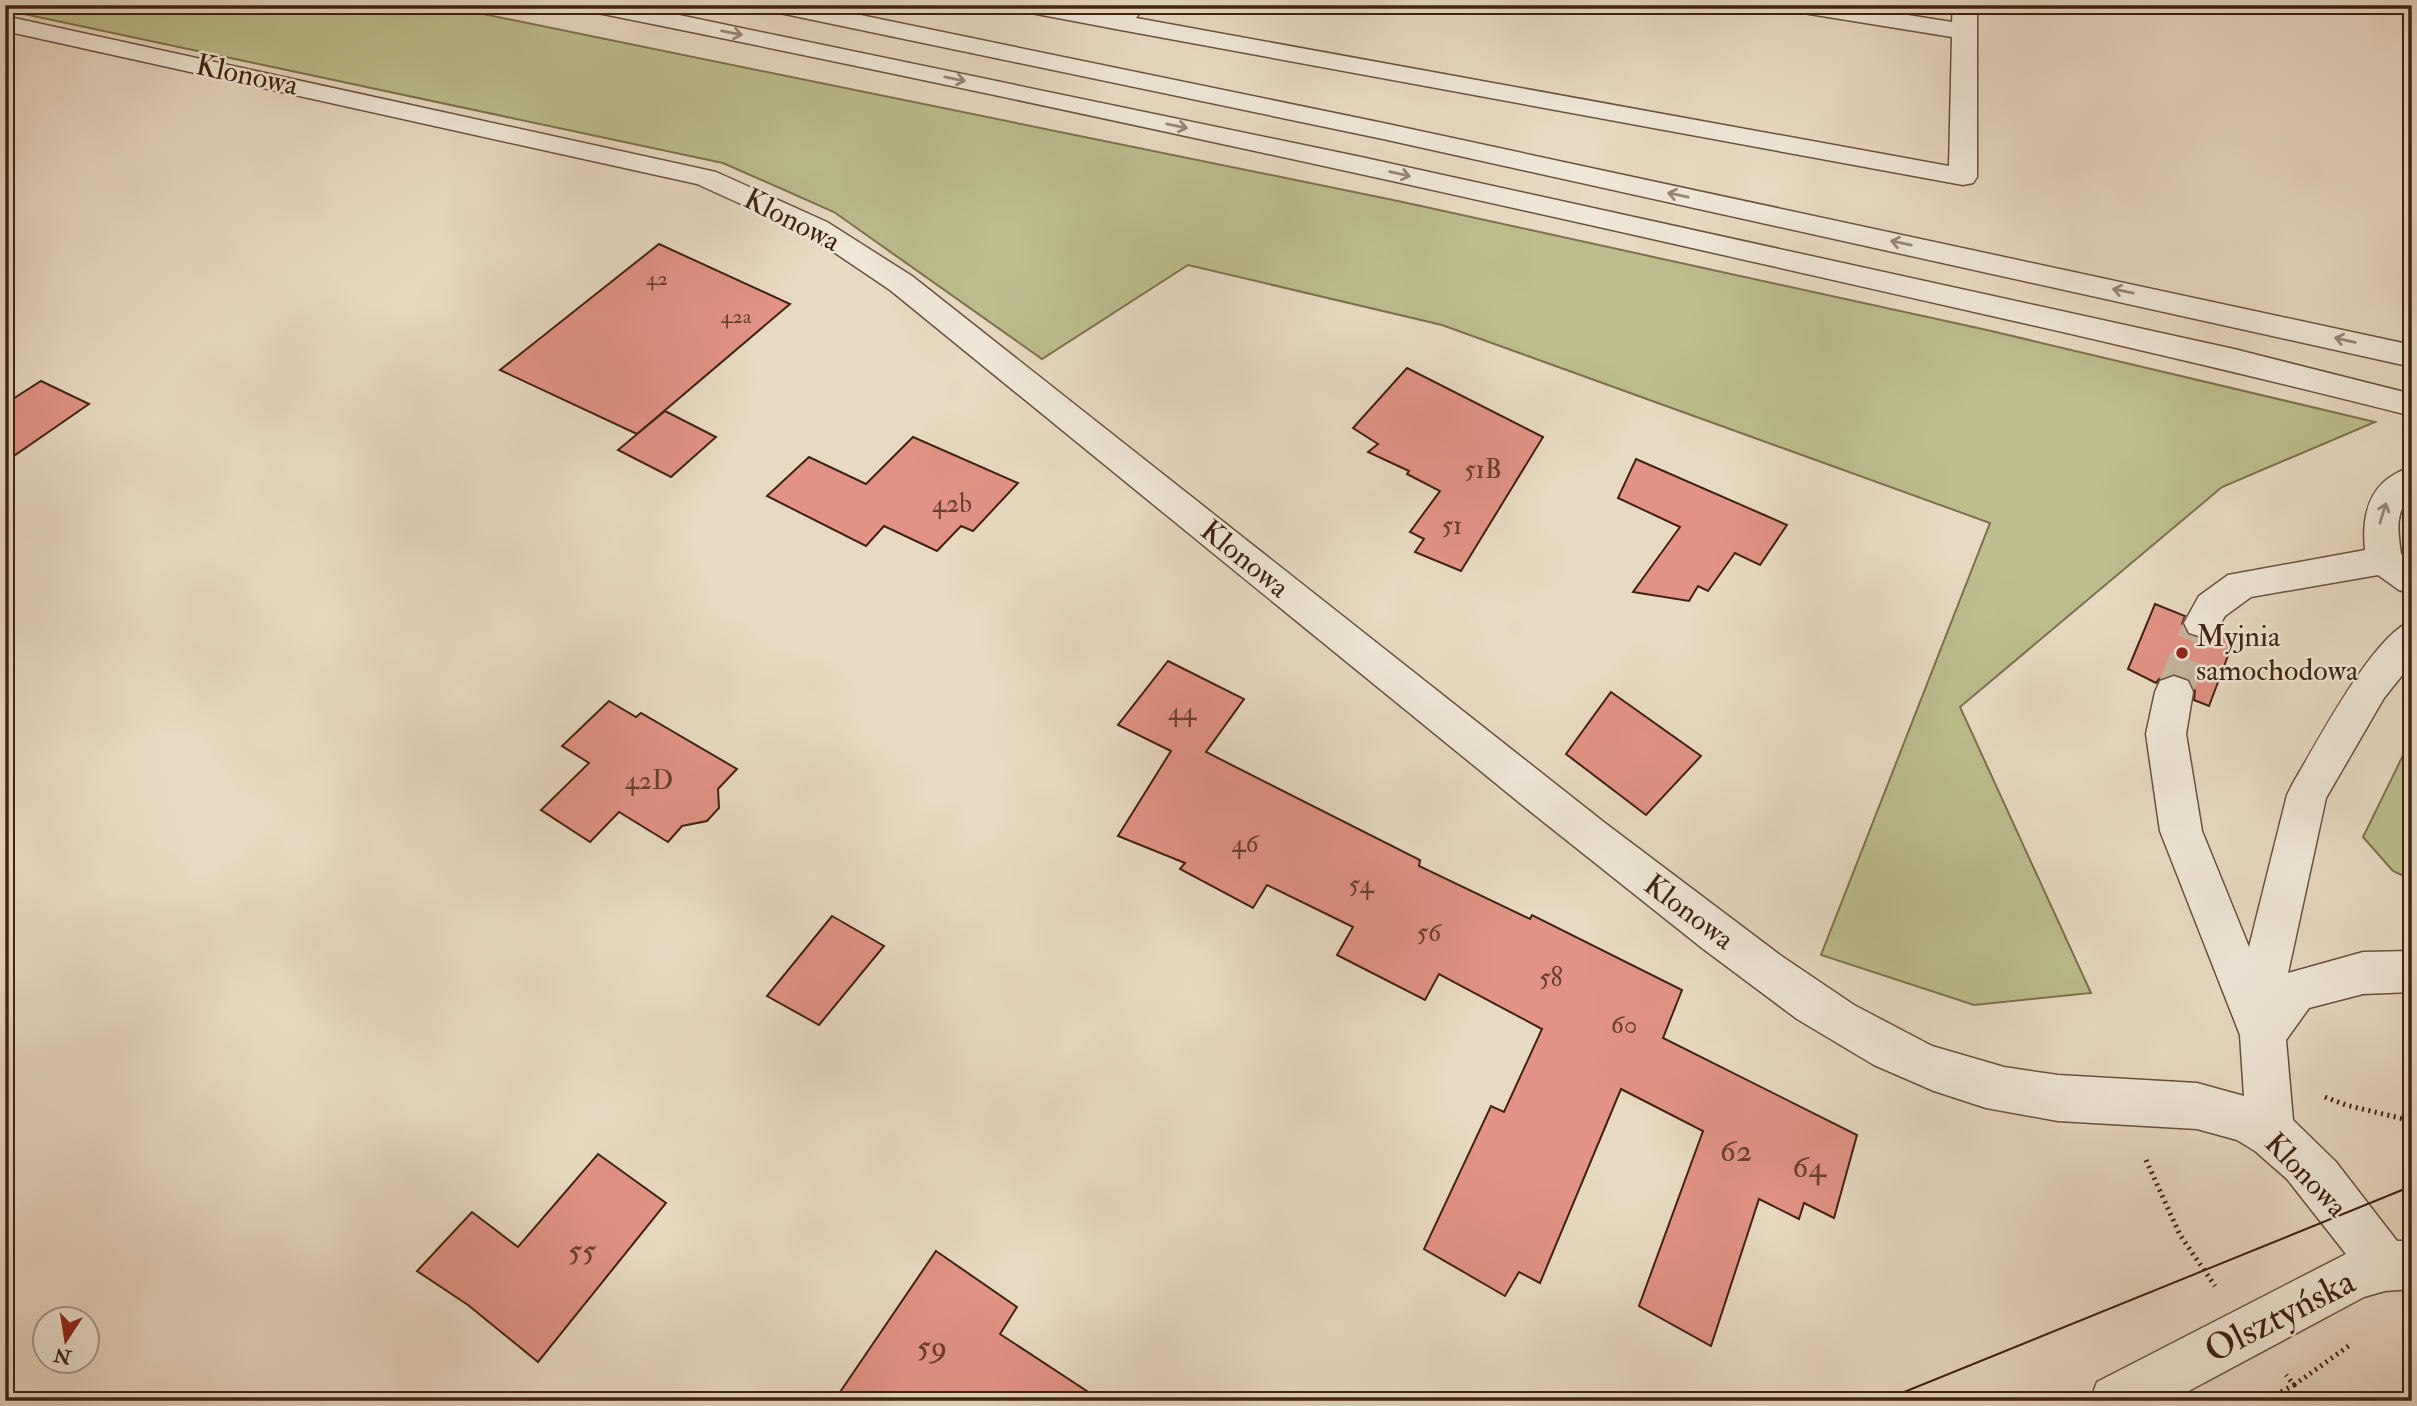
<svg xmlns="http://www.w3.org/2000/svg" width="2417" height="1406" viewBox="0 0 2417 1406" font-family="'IM FELL Double Pica',serif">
	<rect width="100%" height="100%" fill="#e8dac2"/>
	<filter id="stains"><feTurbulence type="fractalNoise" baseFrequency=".00286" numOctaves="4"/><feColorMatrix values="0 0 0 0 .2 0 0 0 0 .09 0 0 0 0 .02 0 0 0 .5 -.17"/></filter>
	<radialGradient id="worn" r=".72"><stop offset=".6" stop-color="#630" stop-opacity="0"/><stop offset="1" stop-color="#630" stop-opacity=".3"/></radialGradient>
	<g fill="#bdbd8e" stroke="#7e704f" stroke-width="2">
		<polygon points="5,5 439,5 1398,201 1987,330 2375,422 2222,487 1960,707 2091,993 1974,1005 1821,955 1990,523 1442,325 1188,265 1042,359 834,212 723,163 5,10"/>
		<polygon points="2412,737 2412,880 2393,871 2363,837"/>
	</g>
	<g fill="#e29385" stroke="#402310" stroke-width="2">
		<polygon points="659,244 790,304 637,434 500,370"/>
		<polygon points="1407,368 1543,437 1461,571 1415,552 1424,539 1410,532 1440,491 1407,474 1409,471 1368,452 1378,444 1353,428"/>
		<polygon points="41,381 89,404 5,462 5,404"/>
		<polygon points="665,411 716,437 671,477 618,450"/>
		<polygon points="913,437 1018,483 973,531 961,526 937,551 884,526 866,546 767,496 809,457 866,484"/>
		<polygon points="1636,459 1762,514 1787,525 1760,565 1735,553 1708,591 1698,586 1689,601 1633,592 1680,527 1618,498"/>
		<polygon points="2155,604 2185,616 2182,624 2188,636 2203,640 2216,636 2219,631 2235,637 2209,706 2194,700 2195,691 2189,679 2173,674 2159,679 2156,683 2128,669"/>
		<polygon points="1168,661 1244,699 1206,752 1420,860 1419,866 1530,919 1532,915 1682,990 1663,1038 1857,1135 1834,1218 1804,1203 1799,1219 1759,1199 1711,1346 1639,1306 1703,1131 1621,1089 1540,1283 1519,1272 1505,1296 1424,1249 1491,1106 1504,1112 1542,1029 1439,974 1425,1000 1337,955 1353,927 1267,885 1253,908 1180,869 1185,863 1118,836 1171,751 1118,725"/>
		<polygon points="1611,692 1701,756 1646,815 1566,754"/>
		<polygon points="609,701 636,717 641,713 737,769 718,789 719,808 707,821 682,826 668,842 619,812 590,842 541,810 589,763 562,746"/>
		<polygon points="832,916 884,946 819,1025 767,996"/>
		<polygon points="598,1154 666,1203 538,1362 468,1305 417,1271 472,1212 518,1247"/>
		<polygon points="936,1251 1017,1307 1000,1334 1102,1401 834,1401"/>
	</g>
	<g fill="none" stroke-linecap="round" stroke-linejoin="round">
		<polyline stroke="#c6b59e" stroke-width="36" stroke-dasharray="36 18" stroke-linecap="butt" points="2174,692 2202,623"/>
		<g stroke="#6a513c" stroke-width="3">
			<g id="minor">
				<path d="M581,5H631L1361,157L2234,349L2412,394V416C2179,357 1944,305 1710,252C1338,168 966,87 593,12L584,10Z"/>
				<polygon points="763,5 812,5 1383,123 2412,345 2412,367 1383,139 775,12 766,10"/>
				<polygon points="1014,5 1066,5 1114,14 1121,5 1145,5 1136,18 1949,166 1952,37 1797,12 1788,10 1785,5 1844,5 1952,22 1953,5 1977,5 1977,177 1973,183 1963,185 1121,30 1026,12 1017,10"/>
				<path d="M5,16L716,172L827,222L912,276L1605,823L1780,955L1854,1005L1932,1046L2004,1067L2058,1075L2197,1083L2244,1096L2240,1035L2160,831L2146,734L2155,692L2160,681L2174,676L2188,681L2193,692L2186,734L2202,831L2249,947L2287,795L2293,783C2316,745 2373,634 2412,621V663L2384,698L2326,798L2288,973L2363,952L2412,951V992L2363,994L2309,1008L2286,1040L2293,1120L2336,1162L2397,1241H2412V1289L2385,1291L2364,1297L2170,1401H2090L2097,1382L2346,1254L2287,1179L2255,1151L2237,1140L2197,1129L2058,1121L1986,1108L1934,1091L1874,1065L1797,1019L1702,948L1526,808L890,290L807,234L697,184L5,31Z"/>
				<path d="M2412,467V495C2394,512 2398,531 2401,554L2412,561V594L2399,590L2378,575L2251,597L2225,616L2215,633L2202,637L2189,633L2184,623L2199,596L2228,575L2365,550C2361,511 2371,479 2412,467Z"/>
			</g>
		</g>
		<g stroke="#402310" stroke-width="5" stroke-dasharray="2 4.5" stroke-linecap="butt">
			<polyline points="2325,1097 2346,1105 2412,1121"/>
			<polyline points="2146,1160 2180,1235 2215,1286"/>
			<polyline points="2294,1385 2350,1345"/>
			<polyline points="2264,1401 2294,1385 2286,1375"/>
		</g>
		<use href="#minor" fill="#f0e7d7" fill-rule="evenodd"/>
		<polyline stroke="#402310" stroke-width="2" points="1882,1401 2412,1186"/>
	</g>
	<defs><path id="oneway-shaft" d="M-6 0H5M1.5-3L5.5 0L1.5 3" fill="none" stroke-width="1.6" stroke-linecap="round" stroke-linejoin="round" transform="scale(1.75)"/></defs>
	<g stroke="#988574">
		<use href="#oneway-shaft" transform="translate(732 33) rotate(11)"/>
		<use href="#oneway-shaft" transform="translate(955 79) rotate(12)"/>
		<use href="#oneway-shaft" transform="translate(1177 126) rotate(12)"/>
		<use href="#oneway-shaft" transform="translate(1400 174) rotate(13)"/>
		<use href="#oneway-shaft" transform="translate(1678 195) rotate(-168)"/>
		<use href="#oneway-shaft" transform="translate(1901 243) rotate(-168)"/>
		<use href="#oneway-shaft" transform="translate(2123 291) rotate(-168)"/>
		<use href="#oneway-shaft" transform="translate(2345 340) rotate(-167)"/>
		<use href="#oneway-shaft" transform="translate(2383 513) rotate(-73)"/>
	</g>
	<circle fill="#8f2418" stroke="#f0e7d7" stroke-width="2.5" cx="2182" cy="653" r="7"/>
	<g text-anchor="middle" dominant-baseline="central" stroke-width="5" stroke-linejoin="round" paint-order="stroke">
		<g font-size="21" fill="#683f2d">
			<text x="657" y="278">42</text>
			<text x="736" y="316">42a</text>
		</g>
		<g font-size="26" fill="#683f2d">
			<text x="1483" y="470">51B</text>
			<text x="952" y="504">42b</text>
			<text x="1452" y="526">51</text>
			<text x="1182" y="712">44</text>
			<text x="649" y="781">42D</text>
			<text x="1245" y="844">46</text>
			<text x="1361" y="885">54</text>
			<text x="1429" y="933">56</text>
			<text x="1551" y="978">58</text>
			<text x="1624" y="1025">60</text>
		</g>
		<g font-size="30" fill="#402310" stroke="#f0e7d7">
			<text transform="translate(247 75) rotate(12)">Klonowa</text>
			<text transform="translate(792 220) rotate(27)">Klonowa</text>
			<text transform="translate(1245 559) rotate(39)">Klonowa</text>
			<text transform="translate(1689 912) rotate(37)">Klonowa</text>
			<text transform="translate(2306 1175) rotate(46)">Klonowa</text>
		</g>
		<g font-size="30" fill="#402310" stroke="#f0e7d7" text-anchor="start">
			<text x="2196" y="636">Myjnia<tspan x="2196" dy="34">samochodowa</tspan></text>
		</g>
		<g font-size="32" fill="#683f2d">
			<text x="1736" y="1151">62</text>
			<text x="1809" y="1167">64</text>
			<text x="582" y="1251">55</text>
			<text x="932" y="1347">59</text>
		</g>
		<g font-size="37" fill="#402310" stroke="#f0e7d7">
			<text transform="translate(2280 1316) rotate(-27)">Olsztyńska</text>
		</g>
	</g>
	<rect width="2417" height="1406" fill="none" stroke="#e8dac2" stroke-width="28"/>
	<rect x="7" y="7" width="2403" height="1392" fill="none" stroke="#402310" stroke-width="3.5"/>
	<rect x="14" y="14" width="2389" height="1378" fill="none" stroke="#402310" stroke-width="2"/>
	<g transform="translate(66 1340) rotate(192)"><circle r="33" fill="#f0e7d7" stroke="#aa9987" stroke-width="2"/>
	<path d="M0-5L12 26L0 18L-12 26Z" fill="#8f2418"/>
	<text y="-10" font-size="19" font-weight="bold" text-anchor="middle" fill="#402310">N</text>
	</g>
	<rect width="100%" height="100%" filter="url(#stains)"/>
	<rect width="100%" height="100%" fill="url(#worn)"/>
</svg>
